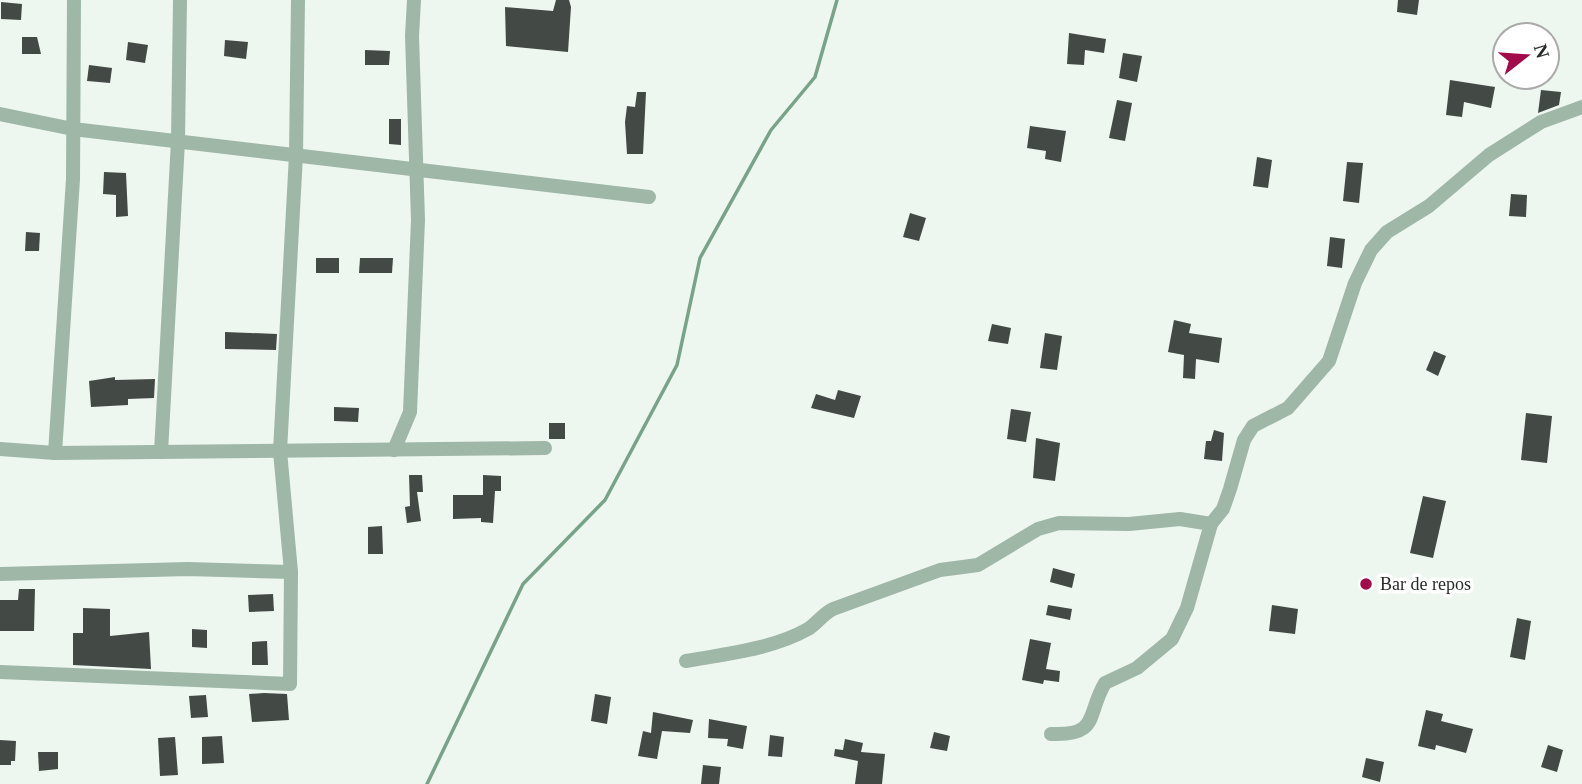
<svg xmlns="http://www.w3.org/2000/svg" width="1582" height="784" viewBox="0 0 1582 784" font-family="Georgia,serif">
	<rect width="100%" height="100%" fill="#eef6f0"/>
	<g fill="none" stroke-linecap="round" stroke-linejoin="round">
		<polyline stroke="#78a388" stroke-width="3.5" points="427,784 523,584 605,500 677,365 700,258 771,130 815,77 837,0"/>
	</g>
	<g fill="#434945">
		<polygon points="556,0 569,0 571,7 568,52 506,46 505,7 553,11"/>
		<polygon points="1398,0 1419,0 1417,15 1397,12"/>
		<polygon points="1,2 22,4 21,20 1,19"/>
		<polygon points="1069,33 1106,39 1104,53 1085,50 1084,65 1067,64"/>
		<polygon points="22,37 37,37 41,54 22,54"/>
		<polygon points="225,40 248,42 246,59 224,56"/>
		<polygon points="128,42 148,45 145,63 126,60"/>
		<polygon points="365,50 390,51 389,65 365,65"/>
		<polygon points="1123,53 1142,56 1137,82 1119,78"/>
		<polygon points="89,65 112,68 110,83 87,81"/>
		<polygon points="1450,80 1495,87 1491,108 1464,102 1462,117 1446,115"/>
		<polygon points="1541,90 1561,92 1559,105 1538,113"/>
		<polygon points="637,92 646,92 643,154 627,154 625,122 627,106 635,107"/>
		<polygon points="1117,100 1132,103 1125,141 1109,138"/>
		<polygon points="389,119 401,119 401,145 389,144"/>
		<polygon points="1030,126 1066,131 1061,162 1045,159 1046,151 1027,148"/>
		<polygon points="1257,157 1272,160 1268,188 1253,186"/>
		<polygon points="1347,162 1363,163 1359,203 1343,201"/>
		<polygon points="104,172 126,173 128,216 116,217 116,195 103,194"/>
		<polygon points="1511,194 1527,195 1526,217 1509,216"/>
		<polygon points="910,213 926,218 919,241 903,237"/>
		<polygon points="26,232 40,233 39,251 25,251"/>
		<polygon points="1330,237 1345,239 1342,268 1327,266"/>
		<rect x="316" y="258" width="23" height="15"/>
		<polygon points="360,258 393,258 392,273 359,273"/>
		<polygon points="1174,320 1191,324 1189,333 1222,338 1219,363 1196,359 1195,379 1183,378 1184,355 1168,352"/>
		<polygon points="992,324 1011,328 1008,344 988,341"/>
		<polygon points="225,332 277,334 276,350 225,349"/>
		<polygon points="1045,333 1062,336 1057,370 1040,368"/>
		<polygon points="1434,351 1446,356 1438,376 1426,370"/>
		<polygon points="115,377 115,380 155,379 154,398 128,399 128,405 91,407 89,381"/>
		<polygon points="838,390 861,396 854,418 811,408 816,394 835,400"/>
		<polygon points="334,407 359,408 358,422 334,421"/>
		<polygon points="1011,409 1031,412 1026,442 1007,439"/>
		<polygon points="1526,413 1552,416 1547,463 1521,460"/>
		<rect x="549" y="423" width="16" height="16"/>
		<polygon points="1214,430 1224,433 1222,461 1204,459 1206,441 1211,441"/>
		<polygon points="1036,438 1060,443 1055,481 1033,478"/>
		<polygon points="409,475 422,475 423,492 417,492 421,521 407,523 405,507 410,506"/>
		<polygon points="483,475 501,476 501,491 495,491 493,523 481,522 481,518 453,519 453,495 483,495"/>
		<polygon points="1423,496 1446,501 1433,558 1410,553"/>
		<polygon points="382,526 383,554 368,554 368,527"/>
		<polygon points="1053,568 1075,574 1072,588 1050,582"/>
		<polygon points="19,589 35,589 34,631 0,631 0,600 18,600"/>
		<polygon points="273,594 274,611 249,612 248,595"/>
		<polygon points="1048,605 1072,609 1070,620 1046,615"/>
		<polygon points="1272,605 1298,609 1295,634 1269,631"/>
		<polygon points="83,608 110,609 110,636 149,632 151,669 73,665 73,633 83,633"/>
		<polygon points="1517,618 1531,621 1525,660 1510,657"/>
		<polygon points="192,629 207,630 207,648 192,647"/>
		<polygon points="1030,639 1051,643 1046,669 1060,671 1059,682 1044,680 1043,684 1022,680"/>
		<polygon points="267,641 268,665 252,665 252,642"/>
		<polygon points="264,693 287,694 289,720 252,722 249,694"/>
		<polygon points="595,694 611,697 607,724 591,721"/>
		<polygon points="206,695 208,717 191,718 189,696"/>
		<polygon points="1426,710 1443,714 1441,721 1473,729 1466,753 1436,745 1435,750 1418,746"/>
		<polygon points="653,712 693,720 690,733 662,731 657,759 638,756 643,731 651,733"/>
		<polygon points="709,719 747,726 743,749 727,746 728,739 708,738"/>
		<polygon points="934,732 950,736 947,751 930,748"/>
		<polygon points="770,735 784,737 782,757 768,756"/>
		<polygon points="222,736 224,763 202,764 202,737"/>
		<polygon points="175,737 178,775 160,776 158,738"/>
		<polygon points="845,739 863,743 861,752 885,754 882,784 855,784 858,761 834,756 835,749 843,750"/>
		<polygon points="0,740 16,741 15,761 11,761 11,765 0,765"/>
		<polygon points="1548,745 1563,750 1557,772 1541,767"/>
		<polygon points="38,752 58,752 58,769 39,771"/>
		<polygon points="1366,758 1384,762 1380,782 1362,777"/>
		<polygon points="703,765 721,767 719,784 701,784"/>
	</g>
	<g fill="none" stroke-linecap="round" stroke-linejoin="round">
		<g stroke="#9eb7a6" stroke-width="14">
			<polyline points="0,114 73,129 649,197"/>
			<polyline points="0,449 55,453 545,448"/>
			<polyline points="394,450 410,412 418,220 412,36 414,0"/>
			<polyline points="161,452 178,141 180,0"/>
			<polyline points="55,453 73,179 74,0"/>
			<polyline points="0,574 188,569 291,572"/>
			<path d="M686,661C725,654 773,649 808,629C816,624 823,614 833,609L940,570L978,565L1038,529L1059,523L1129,524L1180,519L1211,524"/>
			<polyline points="0,672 290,684 291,572 280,451 296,155 298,0"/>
			<path d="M1051,734C1100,736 1086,715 1105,683L1137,668L1172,639L1187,608L1211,524L1223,509L1230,489L1244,440L1253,426L1288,408L1329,361L1355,283L1371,250L1387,232L1429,206L1489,155L1541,122L1582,107"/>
		</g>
	</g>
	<circle fill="#a20a49" stroke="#fff" stroke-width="2.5" cx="1366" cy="584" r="7"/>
	<g text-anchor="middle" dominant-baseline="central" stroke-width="7" stroke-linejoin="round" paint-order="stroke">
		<g font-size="18" fill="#282b29" stroke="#fff" text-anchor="start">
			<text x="1380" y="584">Bar de repos</text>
		</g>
	</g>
	<g transform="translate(1526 56) rotate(73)"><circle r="33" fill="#ffffff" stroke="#a9aaa9" stroke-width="2"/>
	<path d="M0-5L12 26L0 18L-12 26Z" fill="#a20a49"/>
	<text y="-10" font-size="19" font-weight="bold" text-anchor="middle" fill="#282b29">N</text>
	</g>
</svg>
